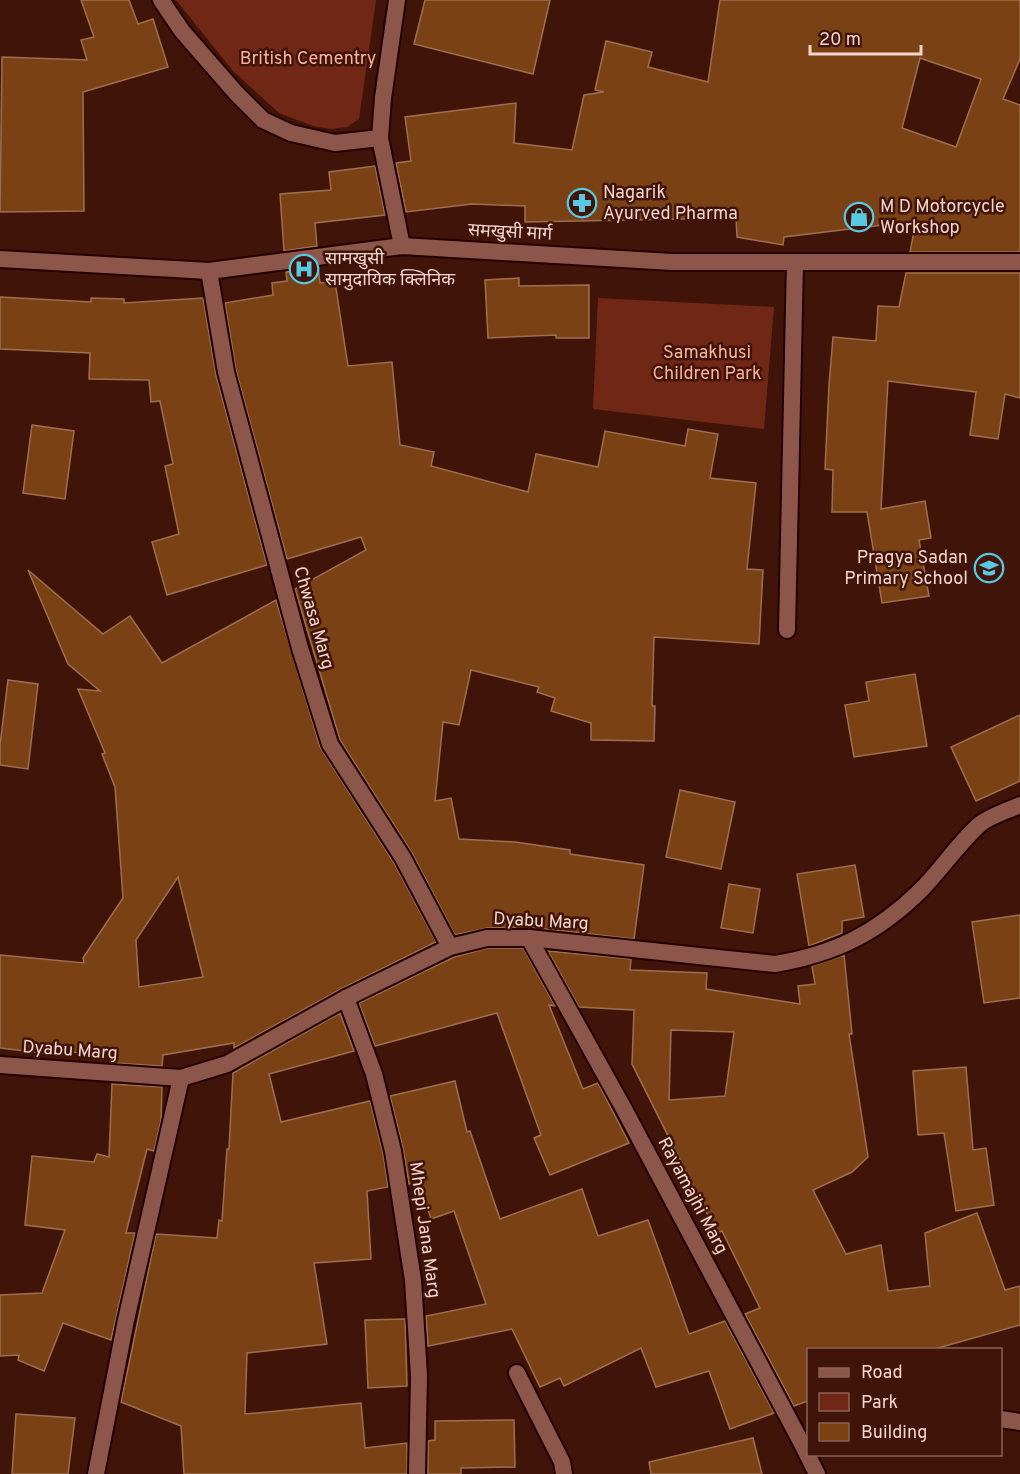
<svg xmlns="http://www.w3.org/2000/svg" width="1020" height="1474" viewBox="0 0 1020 1474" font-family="Overpass,'Noto Sans Devanagari',sans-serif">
	<rect width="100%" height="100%" fill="#41140a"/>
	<g fill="#712715">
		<polygon points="176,0 376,0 359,119 347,127 331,129 313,126 279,113 233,71"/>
		<polygon points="598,298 774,307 764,429 593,409"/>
	</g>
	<g fill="#794114" stroke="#9d6f51" stroke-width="1.5" fill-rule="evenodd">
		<polygon points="81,0 129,0 138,24 153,19 168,67 83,92 84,211 0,212 2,57 87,60 81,40 94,37"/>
		<polygon points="425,0 550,0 533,74 414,44"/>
		<path d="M720,0H1020V59L1003,99L1020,105V252H910L916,221L784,237L783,245L737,237L736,218L525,222V206L472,204L406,212L396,163L411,161L405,117L516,103L514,143L572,150L584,95L604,92L595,90L606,41L652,52L648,67L708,82ZM920,58L981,79L956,147L902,128Z"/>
		<polygon points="375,166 385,215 315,223 317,246 284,251 280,194 331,190 329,172"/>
		<polygon points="318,267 320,283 335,282 348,366 392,362 400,445 434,452 431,466 528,492 536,454 598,467 605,431 685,446 688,429 718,434 710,478 756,483 747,569 763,570 759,644 654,637 652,706 655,706 654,741 591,740 591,723 551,711 555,698 537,692 539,687 471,670 459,725 443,722 435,801 451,798 459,839 515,842 570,850 570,854 644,865 634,939 529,927 487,928 455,935 412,853 340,740 295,589 366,550 361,537 287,559 236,370 225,303 273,295 272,283 287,281 286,272"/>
		<polygon points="906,273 1020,273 1020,398 1005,394 998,439 970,435 976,392 888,381 881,509 925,501 931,538 919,540 929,596 882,603 867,512 832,512 833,470 825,469 829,385 833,337 876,341 878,306 899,307"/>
		<polygon points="519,278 519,286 589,285 589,338 556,338 556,335 488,338 485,280"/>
		<polygon points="0,297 91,302 91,298 124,299 124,303 203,298 216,375 267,565 167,595 152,542 179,534 165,466 173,464 160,401 151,402 149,380 89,379 90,353 0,349"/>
		<polygon points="32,425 74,431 65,499 23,493"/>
		<path d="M28,570L103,634L130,616L162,663L276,600L320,747L394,863L436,942L341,989L234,1048V1043L163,1055L162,1066L113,1063L114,1053L57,1052V1055L0,1048V955L84,963L83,958L123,898L115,787L102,754L105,753L78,689L100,691L68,664ZM178,877L203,977L139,987L136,940Z"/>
		<polygon points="915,674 927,746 854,757 845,705 869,701 866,682"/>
		<polygon points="8,680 38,684 28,769 0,765 0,745"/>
		<polygon points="1020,715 1020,781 976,801 951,747"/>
		<polygon points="680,790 735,802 721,869 666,857"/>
		<polygon points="855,865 864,917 842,921 842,933 809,946 797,874"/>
		<polygon points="729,884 760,889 753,933 721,928"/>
		<polygon points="1020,915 1020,998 984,1003 972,922"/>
		<polygon points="488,948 523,948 555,1006 549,1005 583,1089 598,1083 629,1143 550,1175 534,1138 541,1135 497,1013 375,1046 359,1003 454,957"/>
		<path d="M548,951L631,959L630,970L707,973L706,989L800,1004L798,986L815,984L812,966L844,955L852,1034H849L868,1157L852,1172L813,1190L846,1254L881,1245L888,1291L930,1286L925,1233L977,1213L1005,1290L1020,1286V1325L931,1350H808V1401L794,1406L745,1314L760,1308L722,1231L717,1233L632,1064L634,1010L579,1007ZM671,1030L734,1032L725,1096L669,1100Z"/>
		<polygon points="340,1013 354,1051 269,1074 281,1122 370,1101 383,1153 388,1187 367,1191 371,1259 314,1263 327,1344 247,1353 245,1414 361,1403 365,1448 407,1443 407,1474 184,1474 181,1426 121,1402 156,1234 217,1238 219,1220 222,1221 227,1149 229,1149 233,1073"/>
		<polygon points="966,1067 973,1150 986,1148 994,1205 956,1211 944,1133 918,1135 913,1071"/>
		<polygon points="455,1081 467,1132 470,1131 500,1219 582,1189 598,1236 648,1220 689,1334 725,1321 774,1413 730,1429 709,1371 656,1387 641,1348 564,1386 560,1378 540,1387 512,1329 428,1346 426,1316 486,1304 454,1211 431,1219 419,1182 409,1184 403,1148 390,1096"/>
		<polygon points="112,1084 162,1087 161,1120 154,1151 147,1149 126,1233 135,1233 111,1340 63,1323 44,1371 18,1360 19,1355 0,1356 0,1295 42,1293 65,1230 25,1225 32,1156 94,1162 97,1154 109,1157"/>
		<polygon points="405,1319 407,1386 368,1388 365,1320"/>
		<polygon points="16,1414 75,1418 68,1474 12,1474"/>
		<polygon points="514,1420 515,1467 461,1468 461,1474 428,1474 428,1441 435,1440 435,1421"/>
		<polygon points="753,1438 762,1474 651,1474 649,1462"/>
	</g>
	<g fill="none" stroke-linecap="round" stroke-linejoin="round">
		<g stroke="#250000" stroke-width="20">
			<g id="minor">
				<polyline points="161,0 182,31 236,93 263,120 291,133 335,143 380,138"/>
				<polyline points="397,0 383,98 380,138 402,246"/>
				<polyline points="209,271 226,372 300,648 330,744 403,858 450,947"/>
				<polyline points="787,630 795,262"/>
				<polyline points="529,938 624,1109 800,1440 817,1474"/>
				<polyline points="346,998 374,1074 393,1151 413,1280 419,1376 417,1474"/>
				<path d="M0,1065L181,1078L227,1064L346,998L450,947L487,938H529L775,964C834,954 876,934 920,891C941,870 957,845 979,825C989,816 1007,811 1020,805"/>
				<polyline points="517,1373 562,1462 564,1474"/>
				<polyline points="1000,1419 1020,1422"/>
				<polyline points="96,1474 126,1320 181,1078"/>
			</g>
		</g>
		<g stroke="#250000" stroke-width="20">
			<polyline id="secondary" points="0,259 209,271 402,246 672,262 1020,262"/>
		</g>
		<use href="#minor" stroke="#8c574a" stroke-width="16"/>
		<use href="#secondary" stroke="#8c574a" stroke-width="16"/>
	</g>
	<defs>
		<g id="pharmacy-ring" transform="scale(1.5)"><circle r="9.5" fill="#41140a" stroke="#57c9e2" stroke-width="1.5"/><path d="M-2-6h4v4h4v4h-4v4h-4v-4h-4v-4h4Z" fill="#57c9e2"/></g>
		<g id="shop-ring" transform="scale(1.5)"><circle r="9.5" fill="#41140a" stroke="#57c9e2" stroke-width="1.5"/><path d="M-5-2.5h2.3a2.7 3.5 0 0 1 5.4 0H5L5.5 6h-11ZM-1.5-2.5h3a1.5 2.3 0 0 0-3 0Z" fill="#57c9e2"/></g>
		<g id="hospital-ring" transform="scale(1.5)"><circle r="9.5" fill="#41140a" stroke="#57c9e2" stroke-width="1.5"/><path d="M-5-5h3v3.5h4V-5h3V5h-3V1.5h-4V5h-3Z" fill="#57c9e2"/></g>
		<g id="school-ring" transform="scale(1.5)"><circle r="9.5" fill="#41140a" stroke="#57c9e2" stroke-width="1.5"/><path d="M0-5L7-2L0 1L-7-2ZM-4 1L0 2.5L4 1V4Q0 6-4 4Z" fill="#57c9e2"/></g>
	</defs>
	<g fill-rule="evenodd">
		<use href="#pharmacy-ring" x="582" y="203"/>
		<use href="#shop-ring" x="859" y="217"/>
		<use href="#hospital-ring" x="304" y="269"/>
		<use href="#school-ring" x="989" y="568"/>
	</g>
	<g text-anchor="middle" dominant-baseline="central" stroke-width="5" stroke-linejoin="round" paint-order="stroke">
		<g font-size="18" fill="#fab19f" stroke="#41140a">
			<text x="308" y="59">British Cementry</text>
			<text x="707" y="353">Samakhusi<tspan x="707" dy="21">Children Park</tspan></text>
		</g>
		<g font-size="18" fill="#f4d5cd" stroke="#41140a" text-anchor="start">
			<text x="603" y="193">Nagarik<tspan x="603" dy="21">Ayurved Pharma</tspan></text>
			<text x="880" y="207">M D Motorcycle<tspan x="880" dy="21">Workshop</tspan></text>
			<text x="325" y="259">सामखुसी<tspan x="325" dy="21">सामुदायिक क्लिनिक</tspan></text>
			<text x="968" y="558" text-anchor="end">Pragya Sadan<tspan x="968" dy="21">Primary School</tspan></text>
		</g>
		<g font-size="18" fill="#f4d5cd" stroke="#41140a">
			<text transform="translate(510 233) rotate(3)">समखुसी मार्ग</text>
			<text transform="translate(313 618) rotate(74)">Chwasa Marg</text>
			<text transform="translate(541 922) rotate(3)">Dyabu Marg</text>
			<text transform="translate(70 1051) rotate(4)">Dyabu Marg</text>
			<text transform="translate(692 1196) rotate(62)">Rayamajhi Marg</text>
			<text transform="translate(424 1230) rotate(82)">Mhepi Jana Marg</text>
		</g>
	</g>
	<rect x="807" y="1348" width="195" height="108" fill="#41140a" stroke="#896158" stroke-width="1.5"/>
	<rect x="819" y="1368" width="30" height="9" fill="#8c574a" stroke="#896158" stroke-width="1.5"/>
	<text x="861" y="1378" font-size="18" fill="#f4d5cd">Road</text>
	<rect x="819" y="1393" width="30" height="18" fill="#712715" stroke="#896158" stroke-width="1.5"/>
	<text x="861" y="1408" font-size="18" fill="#f4d5cd">Park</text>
	<rect x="819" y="1423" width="30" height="18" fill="#794114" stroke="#896158" stroke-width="1.5"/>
	<text x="861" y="1438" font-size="18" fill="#f4d5cd">Building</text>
	<path d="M810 45v9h111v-9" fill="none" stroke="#f4d5cd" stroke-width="3"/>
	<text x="819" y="45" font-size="18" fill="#f4d5cd" stroke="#41140a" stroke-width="4.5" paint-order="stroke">20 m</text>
</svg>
